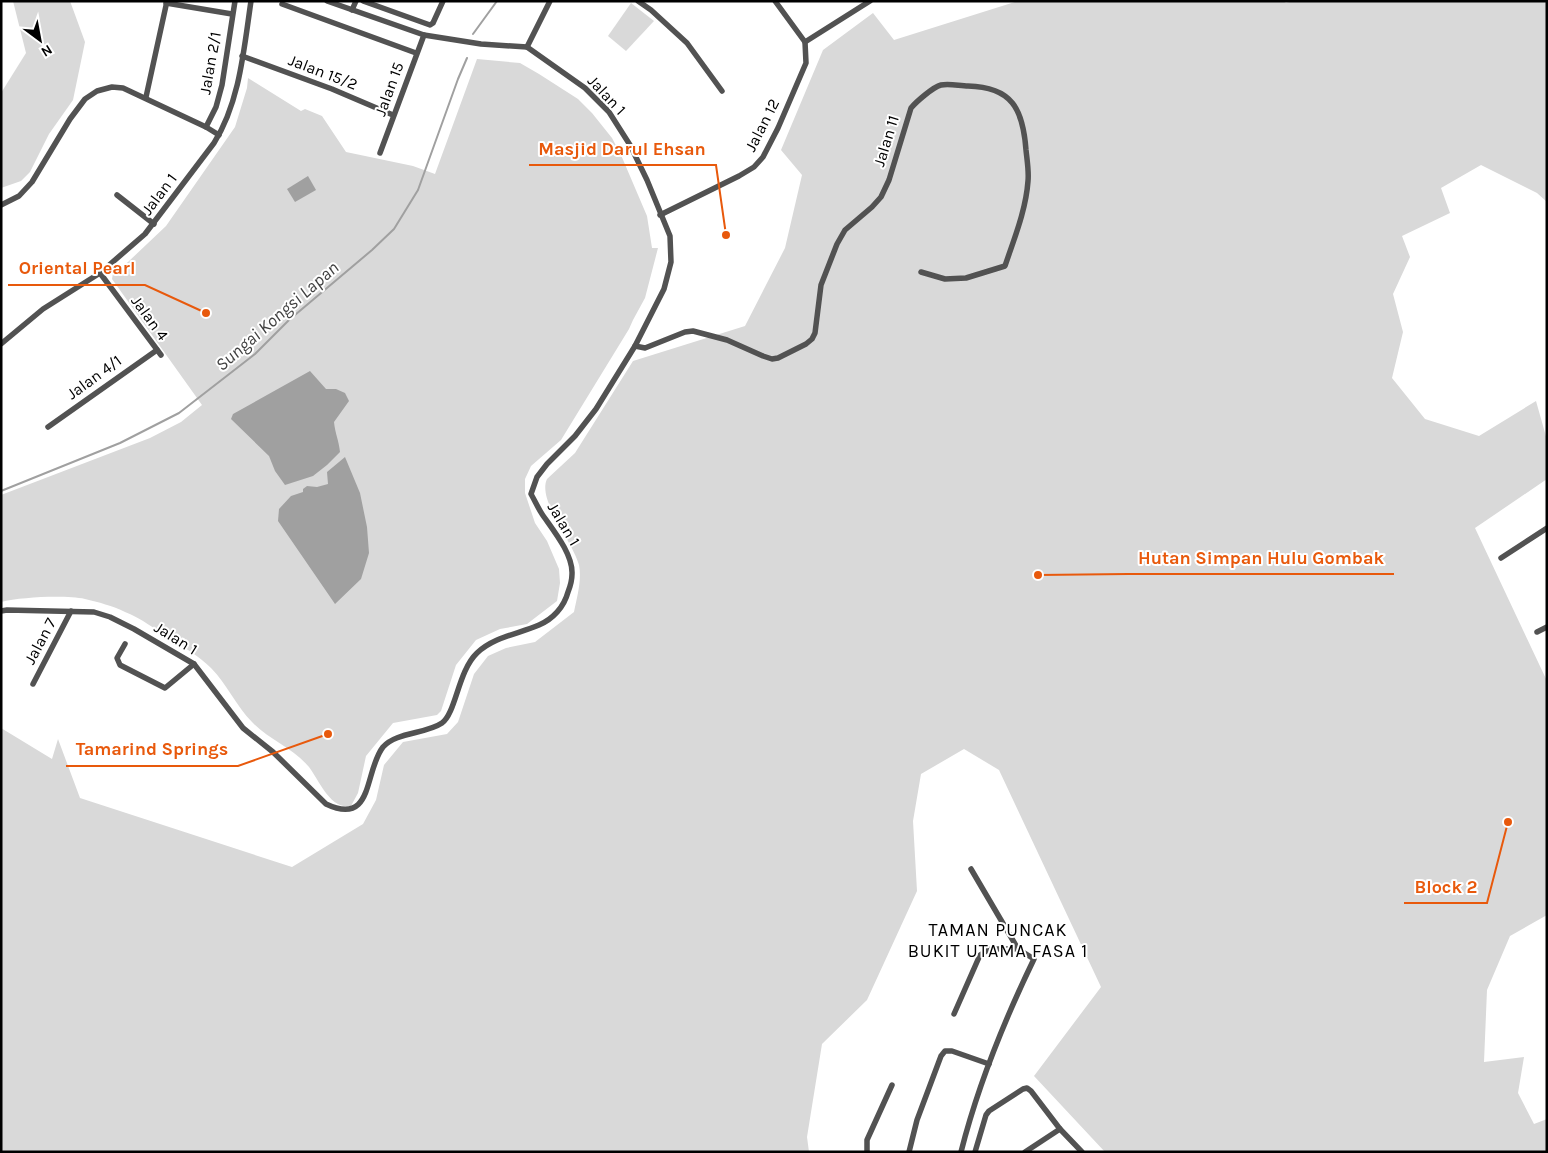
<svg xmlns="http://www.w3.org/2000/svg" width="1548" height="1153" viewBox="0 0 1548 1153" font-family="Karla,sans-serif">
	<rect width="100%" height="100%" fill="#fff"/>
	<g fill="#d9d9d9">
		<polygon points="13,1 70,1 85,42 73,100 49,134 30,172 21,181 1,188 1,93 26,53"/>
		<path d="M1018,1H1283L1286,3L1293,1H1547V202L1537,193L1481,165L1441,188L1450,213L1402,236L1410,257L1393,294L1403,332L1392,378L1425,419L1479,436L1536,401L1547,440V479L1475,528L1547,681V915L1510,936L1487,990L1484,1062L1524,1057L1518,1093L1534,1124L1547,1119V1152H1105L1034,1076L1101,987L999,770L964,749L921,774L913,821L917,891L867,1000L822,1044L807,1137L809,1152H1V728L52,759L58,739L80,798L292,867L363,824L376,800L384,765L403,742L447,734L458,722L474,674L488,656L506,648L535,642L574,612C577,597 582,580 579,565C573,542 537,500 547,479L575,453L633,361L745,326L785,248L802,175L781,150L823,50L873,13L894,40Z"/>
		<polygon points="631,3 654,21 626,51 608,36"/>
		<path d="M477,59L520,63L539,74L578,99L592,113L612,138L621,155L647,216L652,248H658L645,298L633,320L629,329L561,440L531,466L525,479V493L535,523L547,541L559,569L560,583L557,601L527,624L500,629L476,640L456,665L441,711L437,715L393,723L366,756L358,793L351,806C330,810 319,780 309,767C292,747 269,740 252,722C236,706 227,684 211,668C199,656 185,648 171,639C156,630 141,618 125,612C113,606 98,602 85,599C65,595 22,597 1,602V495L150,438L181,422L202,405L112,279L113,273L128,262L166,226L235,127L247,88L248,78L301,111L305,109L322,116L346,152L413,166L435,174Z"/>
	</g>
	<g fill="#a0a0a0">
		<polygon points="308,176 316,190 295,202 287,189"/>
		<path d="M310,371L326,389H336L345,393L349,401L334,422C335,433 339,441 340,452L327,465L313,476L285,485L275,471L269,456L231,419L233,414Z"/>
		<polygon points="345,457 360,493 367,527 369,553 361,579 335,604 278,521 279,509 291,496 303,492 303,489 307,486 317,487 328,484 327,472"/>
	</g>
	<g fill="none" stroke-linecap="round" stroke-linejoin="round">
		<g stroke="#a0a0a0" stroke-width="2">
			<polyline points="473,34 497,1"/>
			<polyline points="1,491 120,443 179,413 255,354 289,320 372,250 394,229 418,190 458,79 467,58"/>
		</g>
		<g stroke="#525252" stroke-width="5.5">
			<polyline points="363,1 430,25 433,23 443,1"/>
			<polyline points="638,1 651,10 687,43 722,91"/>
			<polyline points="166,3 232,14"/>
			<polyline points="282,4 416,53"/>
			<polyline points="352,10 356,1"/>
			<polyline points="805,42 870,1"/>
			<polyline points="527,47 550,1"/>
			<polyline points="242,56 332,89 393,115"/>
			<polyline points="146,97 167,1"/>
			<polyline points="206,127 216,107 222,85 235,1"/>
			<polyline points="380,153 424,35"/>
			<polyline points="117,195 154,224"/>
			<polyline points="1,205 19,196 32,182 70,119 85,99 97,91 112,87 123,88 206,127 219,135"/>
			<polyline points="660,215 739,176 754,167 763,157 778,128 806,63 805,42 775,1"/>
			<polyline points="100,273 161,355"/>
			<path d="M1,344L43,309L100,273L145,234L214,143C240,102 244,48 251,1"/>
			<path d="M635,346L645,348L685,332L693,331L727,340L763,356L772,359L778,358L806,344L812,339L815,333L821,285L837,244L845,230L872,207L881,197L889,180L911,108C916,102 933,87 941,85C949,83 960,86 968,86C1012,87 1023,109 1026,150C1027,160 1029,171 1028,181C1026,210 1014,239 1005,266L966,278L945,279L921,272"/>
			<polyline points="48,427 157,350"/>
			<polyline points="1501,558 1547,528"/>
			<path d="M1,611L7,610L94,612L110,617L134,629L194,664L243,728L273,752L326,804C374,827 364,771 383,747C396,732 426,734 442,723C456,713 458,671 477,653C494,637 518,634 539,625C553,619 564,607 568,592C570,587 572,580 572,574C573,554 553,530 542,514C538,508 535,501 531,494L537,477L547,464L575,436L596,409L635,346L664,289L671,262L670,236L647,180L630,145L609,112L585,88L527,47L481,44L424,35L327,1"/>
			<polyline points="1537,632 1547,627"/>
			<polyline points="125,644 117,658 120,665 165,688 194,664"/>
			<polyline points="33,684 71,611"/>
			<polyline points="954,1014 980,955 990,949 1018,949"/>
			<polyline points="867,1152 867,1140 892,1085"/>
			<polyline points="909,1152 917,1120 941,1056 945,1051 952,1051 989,1064"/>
			<path d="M961,1152C978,1085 1004,1021 1034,959L1018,949L971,869"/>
			<polyline points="975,1152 986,1115 989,1111 1023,1089 1027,1088 1031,1091 1060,1129 1082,1152"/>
			<polyline points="1025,1152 1060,1129"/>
		</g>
	</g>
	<g text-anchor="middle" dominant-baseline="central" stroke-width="4" stroke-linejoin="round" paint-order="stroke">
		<g font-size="16" fill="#000" stroke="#fff">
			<text transform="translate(210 63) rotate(-80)">Jalan 2/1</text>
			<text transform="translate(323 72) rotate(21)">Jalan 15/2</text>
			<text transform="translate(389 89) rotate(-70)">Jalan 15</text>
			<text transform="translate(607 95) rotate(47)">Jalan 1</text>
			<text transform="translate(762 125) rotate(-63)">Jalan 12</text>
			<text transform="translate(886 141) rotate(-73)">Jalan 11</text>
			<text transform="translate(159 194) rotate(-53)">Jalan 1</text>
			<text transform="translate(150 318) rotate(54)">Jalan 4</text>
			<text transform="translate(94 377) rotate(-36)">Jalan 4/1</text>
			<text transform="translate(564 524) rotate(59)">Jalan 1</text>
			<text transform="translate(176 638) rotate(32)">Jalan 1</text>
			<text transform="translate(40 641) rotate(-62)">Jalan 7</text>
		</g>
		<g font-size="18" font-style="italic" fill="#414141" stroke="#fff">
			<text transform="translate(277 316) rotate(-41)">Sungai Kongsi Lapan</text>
		</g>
		<g font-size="18" letter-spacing="1" fill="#000" stroke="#fff">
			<text x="998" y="930">TAMAN PUNCAK<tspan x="998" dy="21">BUKIT UTAMA FASA 1</tspan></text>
		</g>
	</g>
	<path fill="none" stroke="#e8590c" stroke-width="2" d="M726 235L716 165H529M206 313L145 285H8M1038 575L1128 574H1394M328 734L238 766H66M1508 822L1487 903H1404"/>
	<g fill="#e8590c" stroke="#fff" stroke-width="2">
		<circle cx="726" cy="235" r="5"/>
		<circle cx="206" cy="313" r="5"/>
		<circle cx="1038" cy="575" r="5"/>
		<circle cx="328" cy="734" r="5"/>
		<circle cx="1508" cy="822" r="5"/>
	</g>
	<g font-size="18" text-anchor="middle" font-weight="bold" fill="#e8590c" stroke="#fff" stroke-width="4" stroke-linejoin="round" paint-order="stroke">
		<text x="622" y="155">Masjid Darul Ehsan</text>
		<text x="77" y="274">Oriental Pearl</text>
		<text x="1261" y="564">Hutan Simpan Hulu Gombak</text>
		<text x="152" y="755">Tamarind Springs</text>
		<text x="1446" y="893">Block 2</text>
	</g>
	<rect width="1548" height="1153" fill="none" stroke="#000000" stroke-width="5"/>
	<g transform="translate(40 40) rotate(148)" stroke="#ffffff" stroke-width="4" paint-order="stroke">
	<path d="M0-4L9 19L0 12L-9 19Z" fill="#000000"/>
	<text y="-8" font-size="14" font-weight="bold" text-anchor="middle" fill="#000000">N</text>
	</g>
</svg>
